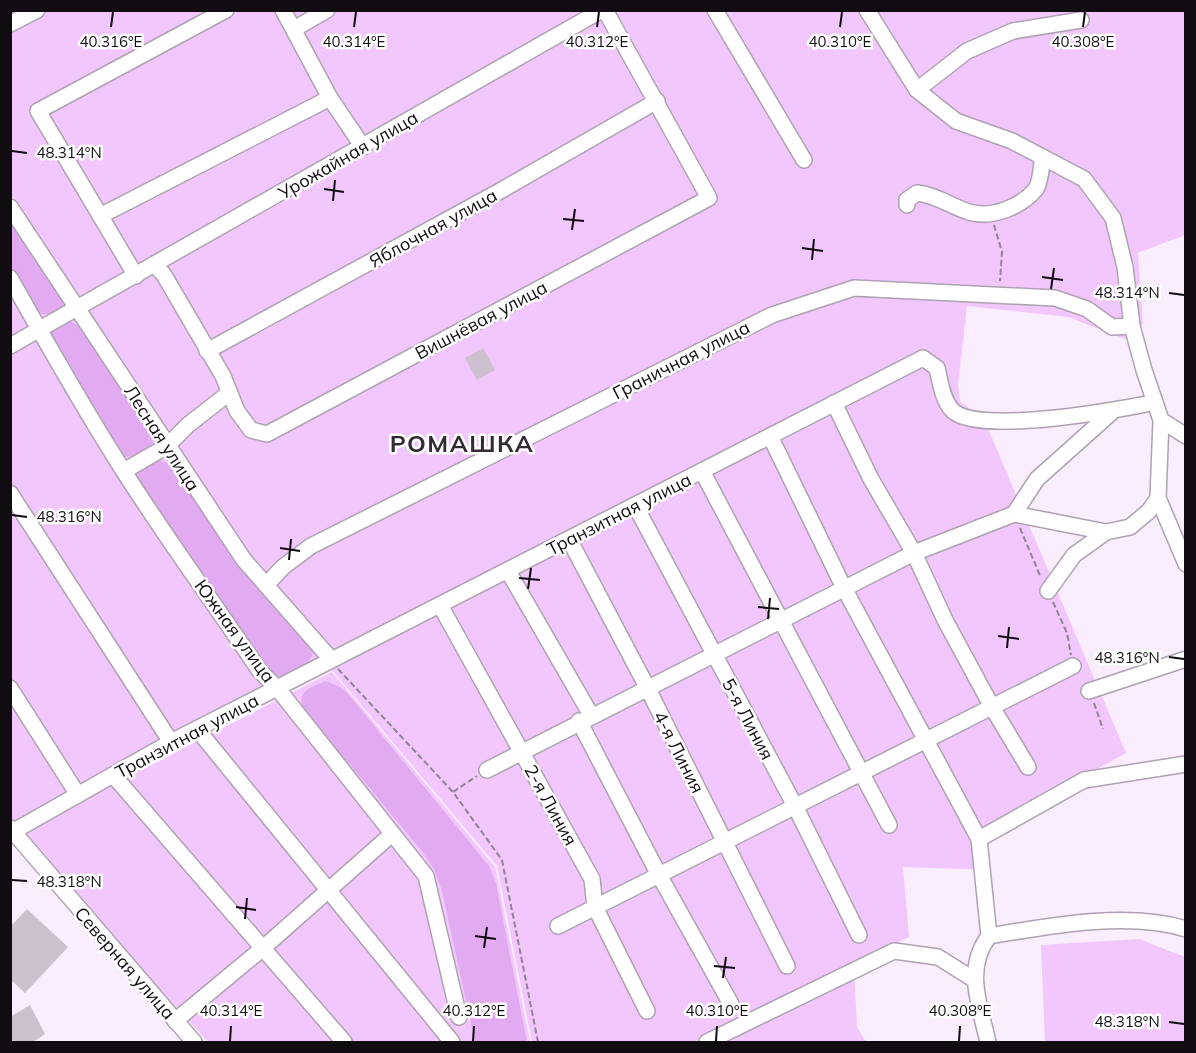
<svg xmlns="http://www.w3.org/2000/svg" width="1196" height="1053" viewBox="0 0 1196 1053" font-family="Mulish,sans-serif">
	<rect width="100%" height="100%" fill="#faedfe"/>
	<g fill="#f2c7fd">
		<polygon points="10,11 1185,11 1185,235 1138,253 1143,324 1125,339 1068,317 967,306 958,385 960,402 983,417 1126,753 986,830 991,870 903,867 909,937 694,1042 532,1042 497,866 332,670 14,834 11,832"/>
		<polygon points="332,672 495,867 530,1042 208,1042 19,833"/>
		<polygon points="1139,939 1185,957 1185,1042 1045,1042 1041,945"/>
		<polygon points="854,966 857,1027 866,1042 699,1042"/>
	</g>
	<g fill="#e2abf1">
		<polygon points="10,213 65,298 63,308 52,314 41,314 34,309 11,272"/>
		<path d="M68,321L81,326L154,436L153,443C144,454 135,459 121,456L48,337L50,332Z"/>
		<path d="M158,460L167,463L177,475L249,576L311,645L313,653C307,670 285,681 268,673L134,476L137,470Z"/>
		<path d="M326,681L344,689L489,866L496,883L527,1042H475L442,891L434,869L421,850L302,707C298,690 313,686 326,681Z"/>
	</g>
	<g fill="#cdc1d0">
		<polygon points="483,348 495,370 477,380 465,358"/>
		<polygon points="27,909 68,947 25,993 10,979 10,927"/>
		<polygon points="30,1005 45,1034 33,1042 10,1042 10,1017"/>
	</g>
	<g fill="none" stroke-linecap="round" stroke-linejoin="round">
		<g stroke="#aea2b1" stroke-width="18">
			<g id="minor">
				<polyline points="283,10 330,98 363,147"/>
				<polyline points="715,10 804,160"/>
				<polyline points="867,10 917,90 956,121 1012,141 1084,179 1113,218 1125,267 1132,326 1144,370 1161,420 1186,436"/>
				<polyline points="10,24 37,10"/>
				<polyline points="294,29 327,10"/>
				<polyline points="917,90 967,51 1013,31 1081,20"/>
				<path d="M907,205V200L917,193C937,195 950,206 969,212C991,219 1021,207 1036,189C1041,181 1041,166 1043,157"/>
				<polyline points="10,207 244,560 329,657"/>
				<polyline points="100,216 330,98"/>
				<polyline points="155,265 164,275 223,376 237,411 251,430 267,434 709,198 605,10"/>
				<polyline points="136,276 38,111 226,10"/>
				<path d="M10,278C47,343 83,408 123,470C166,538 214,603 259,670L278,689L426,876L459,1017"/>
				<polyline points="10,346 602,10"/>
				<polyline points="207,351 500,191 657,101"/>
				<polyline points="834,403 871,479 914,553 945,620 992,707 1028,767"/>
				<polyline points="770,436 844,588 979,839"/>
				<polyline points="124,471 167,446 188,425 229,393"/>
				<polyline points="702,471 889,825"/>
				<polyline points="10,493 171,742"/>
				<polyline points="1158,498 1186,564"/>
				<polyline points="635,505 795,806 859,935"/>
				<polyline points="1014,514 1106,532 1130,527 1149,511 1158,498 1161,420"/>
				<polyline points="569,539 647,687 787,966"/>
				<polyline points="508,571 591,715"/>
				<polyline points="266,585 283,567 311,546 772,315 854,288 1055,298 1087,309 1112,327 1132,326"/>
				<polyline points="1048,591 1074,555 1106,532"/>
				<polyline points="440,605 592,879 595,907 647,1011"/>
				<polyline points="10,688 78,795"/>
				<polyline points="1089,691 1186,659"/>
				<polyline points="579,721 659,875 731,1004"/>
				<polyline points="197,729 452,1042"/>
				<polyline points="487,770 914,553 1014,514 1037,479 1112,412"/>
				<polyline points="113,775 344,1042"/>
				<polyline points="10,828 194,1042"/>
				<path d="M14,831L171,742L923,358L937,368C940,381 943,402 953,411C979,435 1120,410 1155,402"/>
				<polyline points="558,926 1073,666"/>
				<path d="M989,936C1049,926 1127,911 1186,929"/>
				<polyline points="175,1021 263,948 392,834"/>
				<polyline points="707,1042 894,951 938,957 973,979"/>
				<path d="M988,1042C980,1006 964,969 989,936L979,839L1084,780L1186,764"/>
			</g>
		</g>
		<g stroke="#8e8591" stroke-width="2" stroke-dasharray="6 3" stroke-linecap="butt">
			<polyline points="994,225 1002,252 1000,281"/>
			<polyline points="1020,528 1041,578"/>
			<polyline points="1053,602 1067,633 1071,655"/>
			<polyline points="338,669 453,792 502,860 538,1042"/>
			<polyline points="1094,703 1103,729"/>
			<polyline points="453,792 477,776"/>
		</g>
		<use href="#minor" stroke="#fff" stroke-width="15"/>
	</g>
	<path fill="none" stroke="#100c11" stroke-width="2" d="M111,27L113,12M354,27L356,12M597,27L599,12M840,27L842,12M1083,27L1085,12M12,151L27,153M324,189L344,192M333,201L335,180M563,219L584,221M572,230L575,209M802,248L823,251M812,260L814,239M1042,277L1063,280M1051,289L1054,268M1169,293L1184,295M12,515L27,517M280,548L300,551M289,560L291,539M519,578L540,580M528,589L531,568M758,607L779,609M768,619L770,598M998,636L1019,639M1007,648L1009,627M1169,657L1184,659M12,880L27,881M236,907L256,910M245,919L247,898M475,936L496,939M484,948L487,927M714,966L735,968M723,978L726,957M1169,1022L1184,1024M230,1041L231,1026M473,1041L474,1026M716,1041L717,1026M959,1041L960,1026"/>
	<g text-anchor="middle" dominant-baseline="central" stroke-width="5" stroke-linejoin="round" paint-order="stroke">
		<g font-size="18" fill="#100c11" stroke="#fff">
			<text transform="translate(348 155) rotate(-30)">Урожайная улица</text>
			<text transform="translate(433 228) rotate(-29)">Яблочная улица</text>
			<text transform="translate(481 320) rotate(-28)">Вишнёвая улица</text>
			<text transform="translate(681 360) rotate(-27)">Граничная улица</text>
			<text transform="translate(162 438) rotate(57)">Лесная улица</text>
			<text transform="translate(619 514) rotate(-27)">Транзитная улица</text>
			<text transform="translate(235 631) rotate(54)">Южная улица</text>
			<text transform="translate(748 719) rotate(62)">5-я Линия</text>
			<text transform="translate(187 736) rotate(-28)">Транзитная улица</text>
			<text transform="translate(679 752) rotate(63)">4-я Линия</text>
			<text transform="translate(551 805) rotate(61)">2-я Линия</text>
			<text transform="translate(125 963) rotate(49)">Северная улица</text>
		</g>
		<g font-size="24" font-weight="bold" letter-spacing="1.5" fill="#342a36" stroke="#fff">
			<text x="462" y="443">РОМАШКА</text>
		</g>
	</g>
	<g font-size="15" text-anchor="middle" fill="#100c11" stroke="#fff" stroke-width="5" stroke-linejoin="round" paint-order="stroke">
		<text x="111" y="47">40.316°E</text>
		<text x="354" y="47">40.314°E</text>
		<text x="597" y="47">40.312°E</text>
		<text x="840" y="47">40.310°E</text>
		<text x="1083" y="47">40.308°E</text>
		<text x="69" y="158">48.314°N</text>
		<text x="1127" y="298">48.314°N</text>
		<text x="69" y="522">48.316°N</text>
		<text x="1127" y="663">48.316°N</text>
		<text x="69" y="887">48.318°N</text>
		<text x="231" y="1016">40.314°E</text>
		<text x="474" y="1016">40.312°E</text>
		<text x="717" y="1016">40.310°E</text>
		<text x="960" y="1016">40.308°E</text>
		<text x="1127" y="1027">48.318°N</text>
	</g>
	<rect width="1196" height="1053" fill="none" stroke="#100c11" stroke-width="24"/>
</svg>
